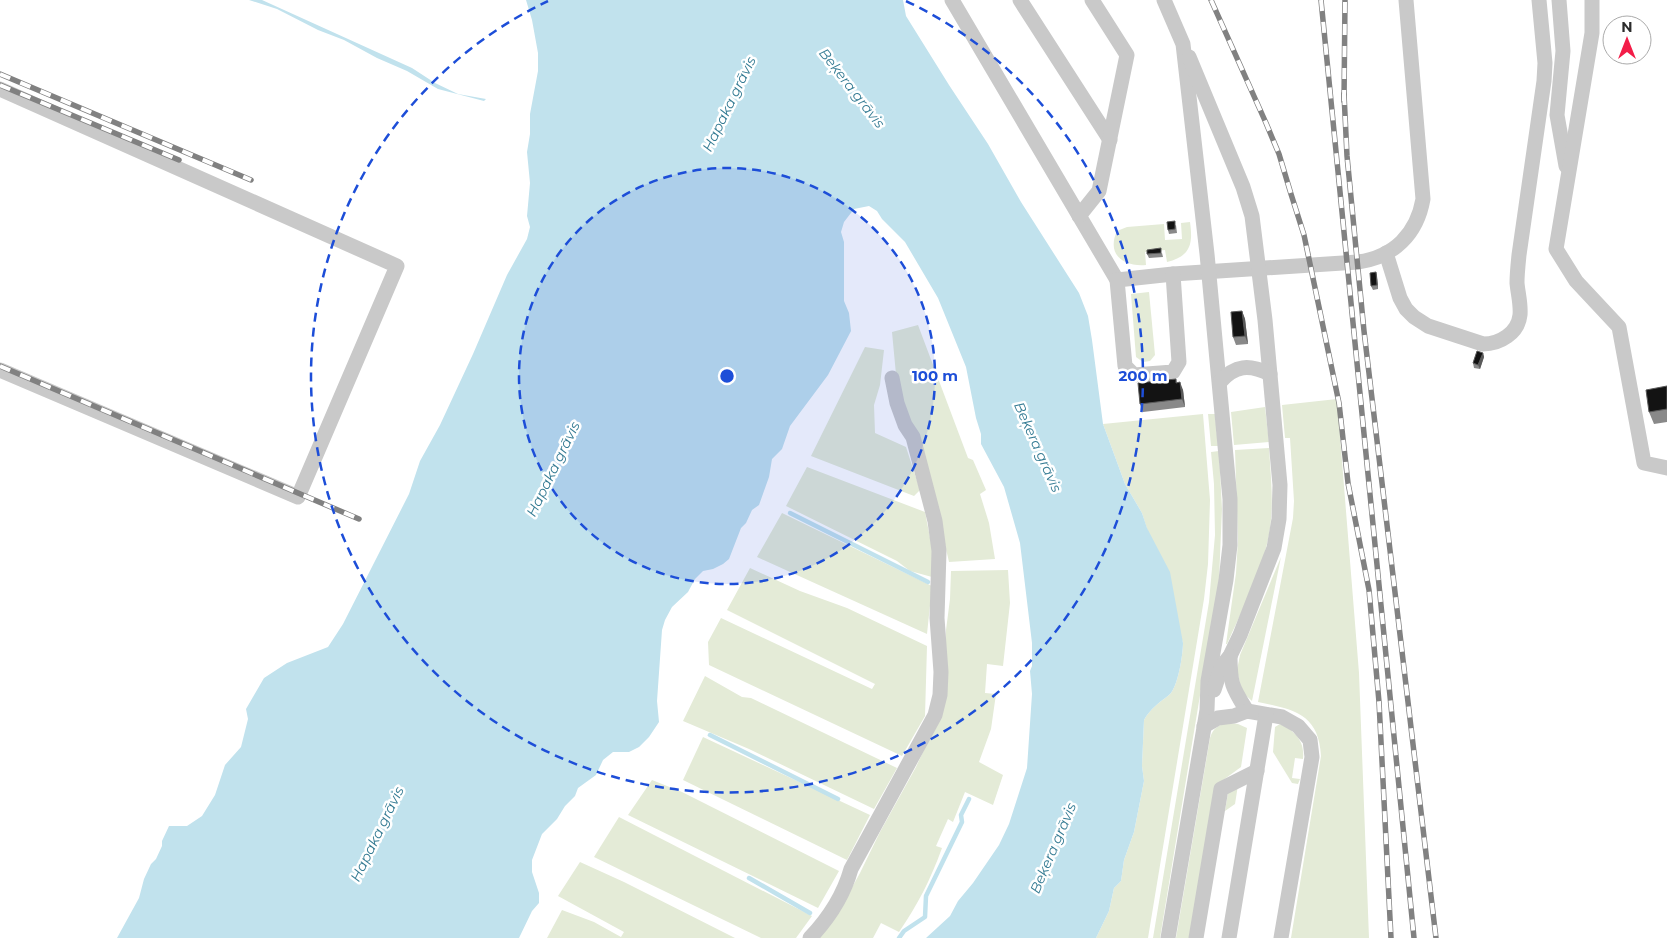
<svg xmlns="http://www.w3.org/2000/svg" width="1667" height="938" viewBox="0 0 1667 938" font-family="Montserrat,sans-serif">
	<rect width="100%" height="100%" fill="#fff"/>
	<g fill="#e4ebd7">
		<path d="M1190,222C1193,244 1191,256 1167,262L1165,250L1145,252L1146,265C1124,267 1106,255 1117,231L1127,227L1164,224L1165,240L1182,239L1181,223Z"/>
		<polygon points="1149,292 1155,355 1150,361 1143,362 1136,357 1131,294"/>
		<polygon points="918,325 968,458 973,460 986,490 980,494 989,523 995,559 949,562 936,505 897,385 892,332"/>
		<polygon points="865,347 884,350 880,385 874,405 875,433 906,447 920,490 914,496 811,456"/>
		<path d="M1337,399L1359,673L1369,938H1291L1321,756C1319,713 1292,709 1258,702L1293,518L1294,501L1290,438H1285L1282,405Z"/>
		<polygon points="1265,407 1269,442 1234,445 1231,412"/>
		<path d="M1203,414L1210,500L1208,564L1204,599L1148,938H1096L1109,911L1114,888L1121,881L1124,860L1134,832L1144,781L1142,766L1144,720C1150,709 1160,702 1169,695C1178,688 1183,654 1183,643L1142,513L1125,484L1103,424Z"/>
		<polygon points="1208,414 1215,414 1218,446 1211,446"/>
		<path d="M1269,448C1271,480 1275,512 1267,544C1259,578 1241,612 1227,644H1226L1236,573L1238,540L1235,450Z"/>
		<polygon points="1219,451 1222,509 1219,580 1160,938 1153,938 1209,602 1215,535 1214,484 1211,452"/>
		<polygon points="807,467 925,512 932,548 932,577 910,571 897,561 786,506"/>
		<polygon points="782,513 932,586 927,634 757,557"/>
		<polygon points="1281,557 1252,701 1242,692 1237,670 1240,655"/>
		<polygon points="750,568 800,591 847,608 927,646 925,716 902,756 709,665 708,642 721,618 872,689 875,684 727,610"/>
		<path d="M1008,570L1010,603L1003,666L987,664L985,693L996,694L991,729L979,762L1003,775L993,805L965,792L953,822L948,819L936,846L942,848C930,881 918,904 899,932L881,923L873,938H817L845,900L860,873L880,832L916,767L940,715L945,659L946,630L950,599L951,571Z"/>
		<polygon points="705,676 742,697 751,698 897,768 874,809 749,749 683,721"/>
		<path d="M1230,723L1238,724L1247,728L1241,767L1215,786L1190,938H1176L1210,738C1213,728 1219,724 1230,723Z"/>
		<path d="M1280,724C1295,731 1305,741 1303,759L1295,758L1292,778L1300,779L1298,784L1292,783L1273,752L1275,727Z"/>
		<polygon points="703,737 870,815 847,860 683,780"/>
		<polygon points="652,780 682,792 839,871 818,908 628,815"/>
		<polygon points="1238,785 1235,804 1225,811 1228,793"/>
		<polygon points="619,817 812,916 796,938 761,938 594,857"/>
		<polygon points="580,862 624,882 735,938 547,938 562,910 594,922 621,937 624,932 558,896"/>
	</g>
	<g fill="#c1e2ed">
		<polygon points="249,0 262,0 412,68 435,83 458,94 486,99 484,101 438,89 407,71 377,58 344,40 318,30 277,9"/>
		<path d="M526,0H903L906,16L949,85L988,144L1021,202L1079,293L1088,316L1092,340L1103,424L1125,484L1142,513L1147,528L1170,572L1183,643C1183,654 1178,688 1169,695C1160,702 1150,709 1144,720L1142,766L1144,781L1134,832L1124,860L1121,881L1114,888L1109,911L1096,938H926L950,916L958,901L973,883L999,845L1009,824L1027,768L1032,694L1030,671L1032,666V643L1020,543L1004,487L981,444V434L976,418L966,367L938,298L905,242L882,219L877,211L869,206L854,209L844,222L841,232L844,242V301L849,313L851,331L828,375L790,426L782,449L772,459L769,477L759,505L752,510L746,523L741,528L729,559L723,564L713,569L703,571L695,579L688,592L672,607L665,620L662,630L657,701L659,722L649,737L639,747L629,752H613L603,760L596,775L578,788L575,796L565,806L557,819L542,834L532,860V872L539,893V903L532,911L519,938H117L139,898L144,879L151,864L156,859L162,846V841L169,826H187L202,816L215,795L225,765L241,747L248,719L246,709L264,678L287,663L328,647L343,624L409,494L420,461L440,425L473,354L507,275L527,239L530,227L527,216L530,183L527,152L530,134V114L538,71V53L532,20Z"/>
	</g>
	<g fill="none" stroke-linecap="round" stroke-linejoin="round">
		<g stroke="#c1e2ed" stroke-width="4.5">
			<polyline points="790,513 928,582"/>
			<polyline points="710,735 838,799"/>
			<polyline points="749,878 810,913"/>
			<polyline points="899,938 904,931 925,917 926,896 962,822 961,815 969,799"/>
		</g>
		<g stroke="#c9c9c9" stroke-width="15">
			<path d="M952,0L1117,280L1173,274L1358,262C1394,257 1417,234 1423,199L1406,0"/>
			<polyline points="1020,0 1110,140"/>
			<polyline points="1164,0 1183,44 1207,254 1230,499 1230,545 1226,580 1208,681 1207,710 1168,938"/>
			<polyline points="1559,0 1563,51 1557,115 1566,166"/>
			<polyline points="1592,0 1592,33 1556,249 1576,281 1619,327 1644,463 1667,468"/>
			<polyline points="1189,57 1243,187 1252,216 1265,320 1280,485 1279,519 1274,548 1240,635 1230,656 1222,666 1214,690"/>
			<polyline points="0,89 397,266 298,497 0,370"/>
			<polyline points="1079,216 1099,191 1127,55 1092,0"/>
			<path d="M1386,253L1400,298L1406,309L1414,317L1428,326L1483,344C1500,344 1518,333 1520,315C1521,304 1518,294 1517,283C1517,274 1518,265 1519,255L1544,81L1545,63L1539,0"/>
			<polyline points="1117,280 1125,366 1134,375 1173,372 1179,362 1173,274"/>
			<path d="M1220,382C1235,365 1249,364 1270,374"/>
			<path d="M1230,656C1230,685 1233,688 1247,711"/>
			<polyline points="1204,726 1218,718 1234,716 1247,711 1282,717 1298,726 1310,740 1312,757 1281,938"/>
			<path d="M810,938C828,919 844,894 851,869L935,715L940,695L941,672L937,618L939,551L935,521L913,437L905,425L897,403L892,378"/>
			<polyline points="1196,938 1221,789 1257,771"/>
			<polyline points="1229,938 1266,715"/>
		</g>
		<g stroke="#818181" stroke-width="5.5">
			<g id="rail">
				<polyline points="1211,0 1266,123 1279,154 1291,194 1304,235 1339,403 1348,483 1369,590 1379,702 1391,938"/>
				<polyline points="1321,0 1414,938"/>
				<polyline points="0,74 251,180"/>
				<polyline points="0,85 179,160"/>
				<polyline points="1344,94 1347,156 1364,331 1436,938"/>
				<polyline points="1344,101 1345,0"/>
				<polyline points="0,366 359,519"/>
			</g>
		</g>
		<use href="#rail" stroke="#fff" stroke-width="4" stroke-dasharray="11" stroke-linecap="butt"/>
	</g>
	<g fill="#898989">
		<polygon points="1176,225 1177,233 1169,234 1168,230"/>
		<polygon points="1162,253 1163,257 1149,258 1147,254"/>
		<polygon points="1376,272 1377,276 1378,289 1373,290 1371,286"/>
		<polygon points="1242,311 1245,319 1248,344 1236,345 1233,337"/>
		<polygon points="1483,353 1484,357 1480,369 1474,368 1473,363"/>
		<polygon points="1176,379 1177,383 1183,390 1185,407 1143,412 1140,404"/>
		<polygon points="1667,386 1667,422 1654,424 1649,412"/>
	</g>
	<g fill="#5a5a5a">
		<polygon points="1376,272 1377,276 1378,289 1377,285"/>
		<polygon points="1242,311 1245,319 1248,344 1245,336"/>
		<polygon points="1483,353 1484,357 1480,369 1478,365"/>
		<polygon points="1180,382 1183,390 1185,407 1182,399"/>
	</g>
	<g fill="#131313" stroke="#5a5a5a">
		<polygon points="1175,221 1175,229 1168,230 1167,222"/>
		<polygon points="1161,248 1161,253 1147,254 1147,250"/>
		<polygon points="1376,272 1377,285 1371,286 1370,273"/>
		<polygon points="1242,311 1245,336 1233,337 1231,312"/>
		<polygon points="1477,351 1483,353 1478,365 1473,363"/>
		<polygon points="1176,379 1176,383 1180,382 1182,399 1140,404 1138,383"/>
		<polygon points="1667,386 1667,409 1649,412 1646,390"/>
	</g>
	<circle cx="727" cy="376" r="208" fill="#1d4ed8" fill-opacity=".12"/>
	<g fill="none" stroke="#1d4ed8" stroke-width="2.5" stroke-dasharray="9 6">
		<circle cx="727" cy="376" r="208"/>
		<path d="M906 1A416 416 0 1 1 548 1"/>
	</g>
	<g text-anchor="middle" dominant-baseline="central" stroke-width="5" stroke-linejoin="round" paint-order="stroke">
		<g font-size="14" font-style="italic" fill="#347b93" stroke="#fff">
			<text transform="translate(852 88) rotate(52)">Beķera grāvis</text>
			<text transform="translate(729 104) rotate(-64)">Hapaka grāvis</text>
			<text transform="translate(1038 447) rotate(66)">Beķera grāvis</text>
			<text transform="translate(553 469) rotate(-64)">Hapaka grāvis</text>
			<text transform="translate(377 834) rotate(-64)">Hapaka grāvis</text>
			<text transform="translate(1053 848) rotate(-67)">Beķera grāvis</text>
		</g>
	</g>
	<circle cx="727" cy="376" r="8" fill="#1d4ed8" stroke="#fff" stroke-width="2.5"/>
	<g font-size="15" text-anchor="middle" font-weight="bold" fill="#1d4ed8" stroke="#fff" stroke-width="5" stroke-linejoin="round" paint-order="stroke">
		<text x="935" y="381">100 m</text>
		<text x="1143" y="381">200 m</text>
	</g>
	<g transform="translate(1627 40)"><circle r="24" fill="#ffffff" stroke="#ababab"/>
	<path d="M0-4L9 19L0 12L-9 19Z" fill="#f31d48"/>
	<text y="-8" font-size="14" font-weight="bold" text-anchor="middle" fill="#2c2c2c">N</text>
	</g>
</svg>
